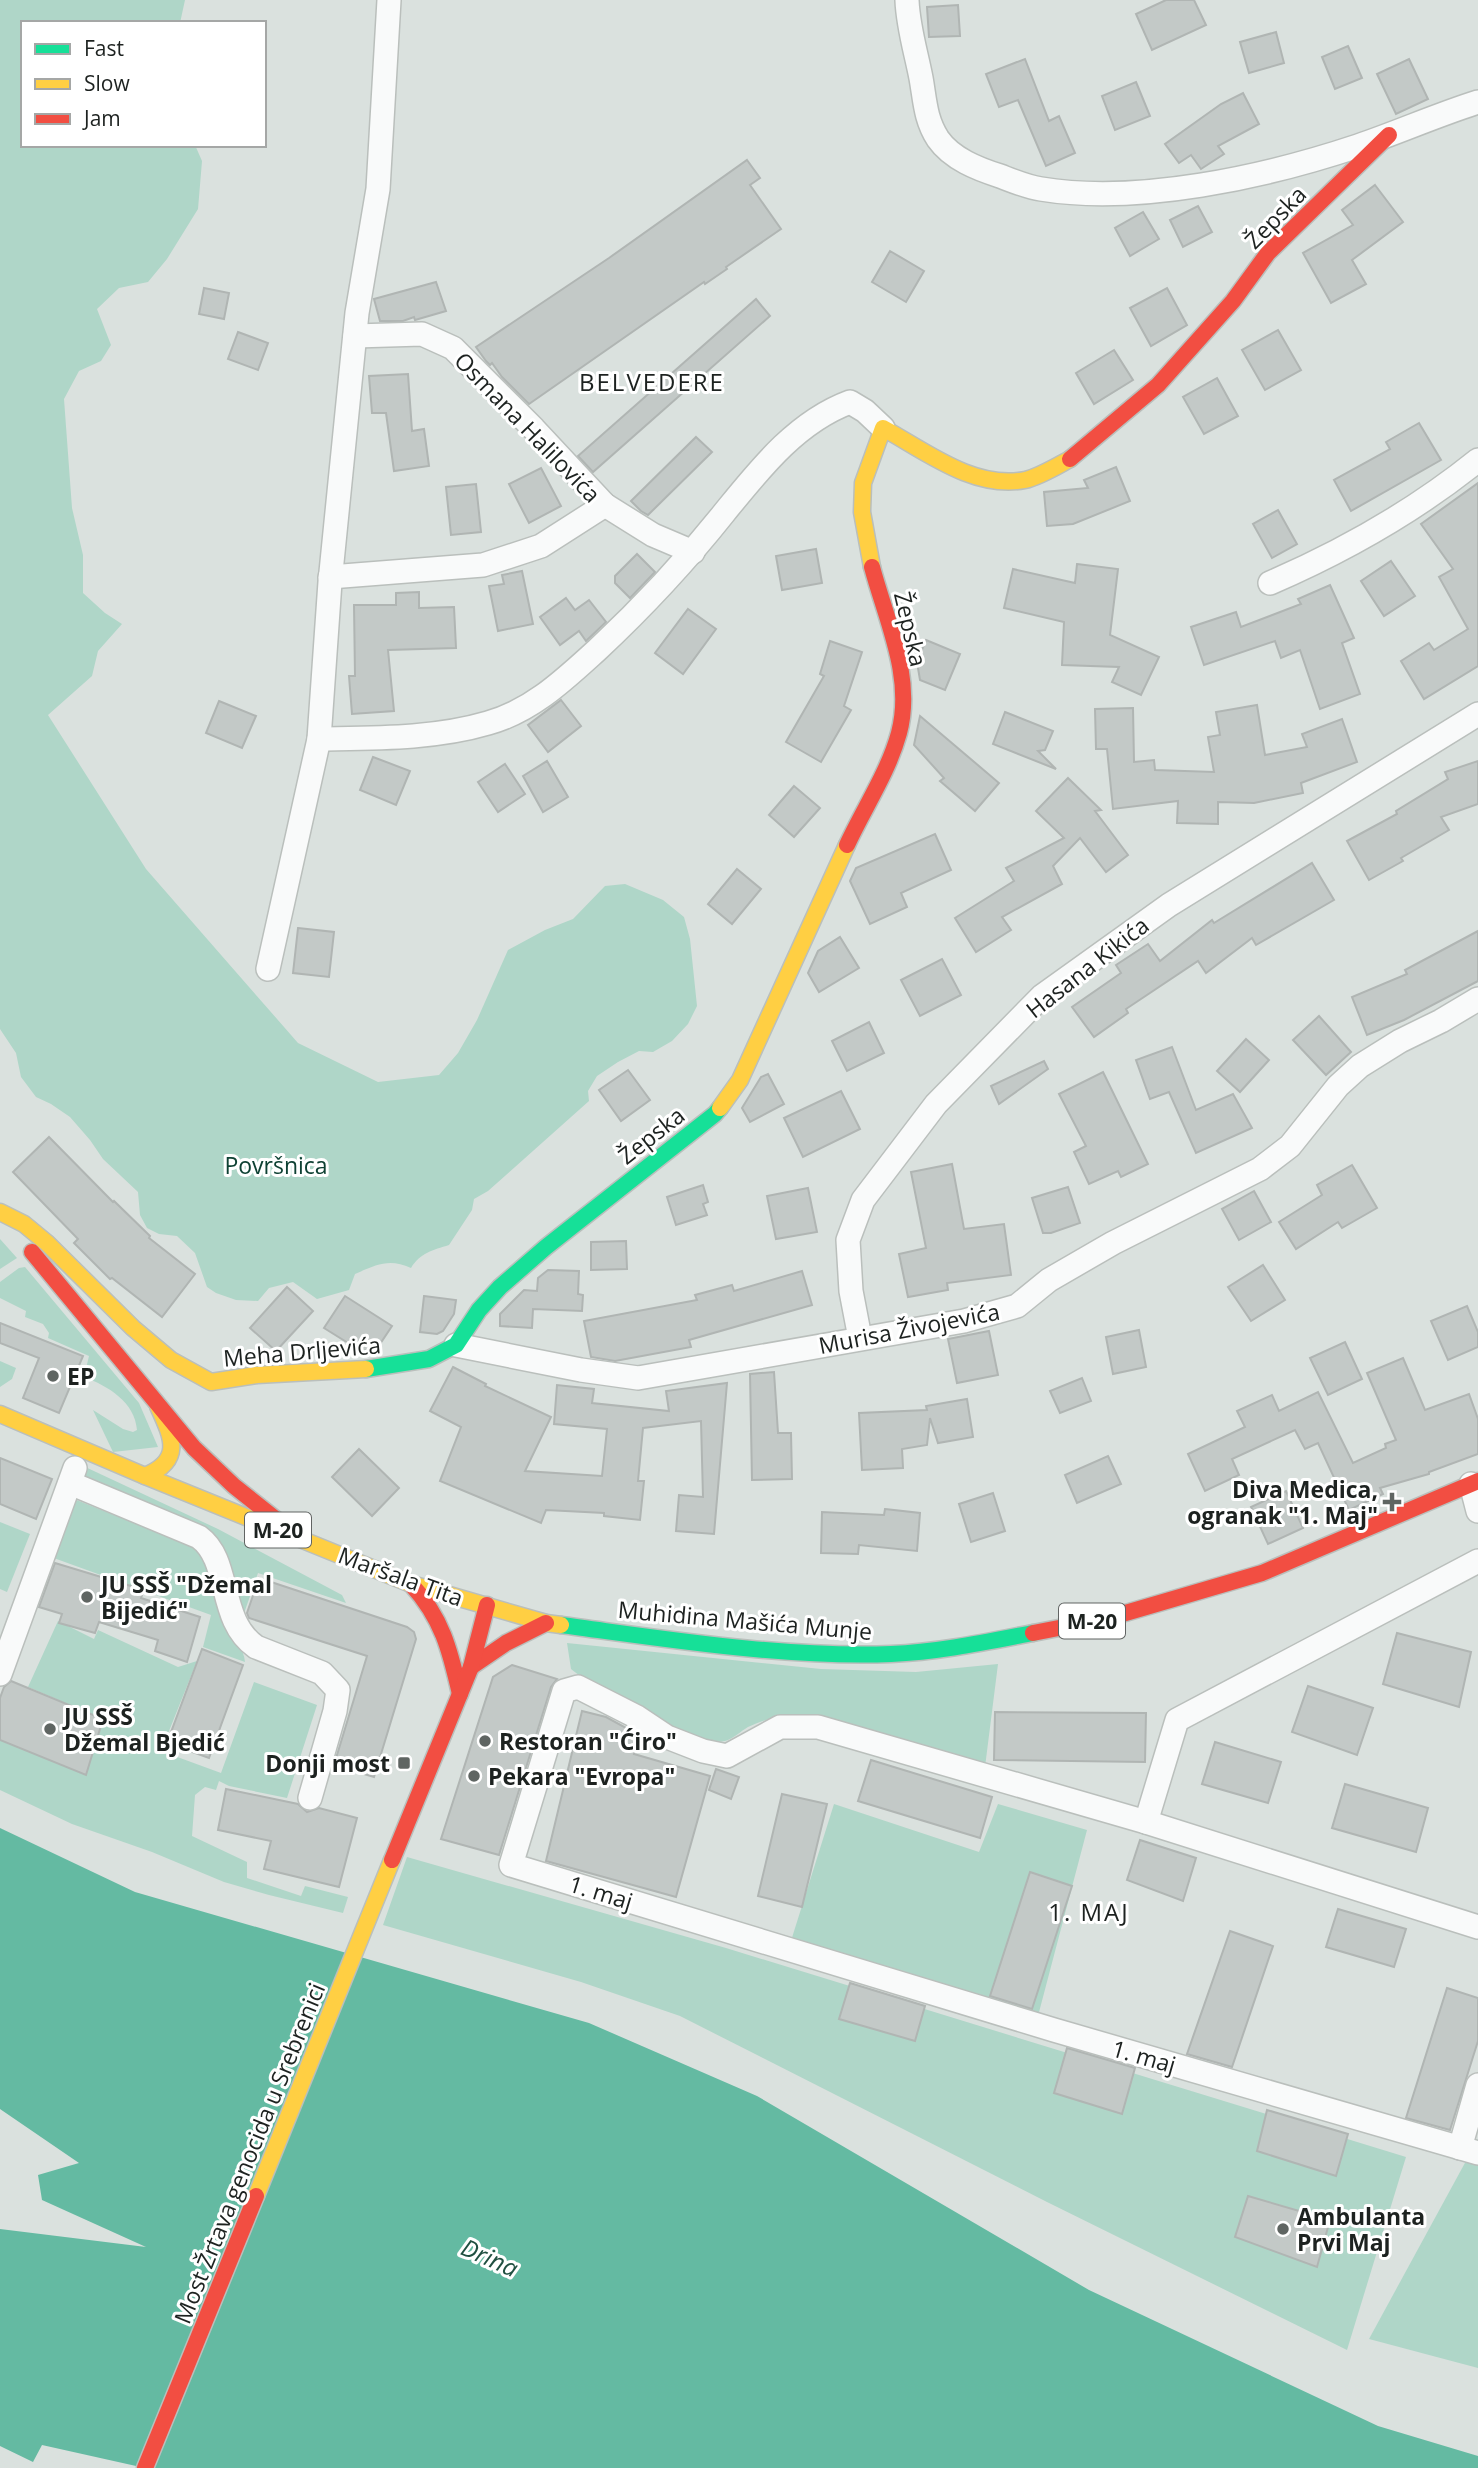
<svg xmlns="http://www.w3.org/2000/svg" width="1478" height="2468" viewBox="0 0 1478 2468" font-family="'Open Sans',sans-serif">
	<rect width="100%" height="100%" fill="#dae1de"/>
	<g fill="#afd6c8">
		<path d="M0,0H185L180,23H23V145H195L202,161L198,209L167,259L148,282L119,288L97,309L111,345L101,361L79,371L64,399L72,508L83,555V593L105,613L122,624L98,651L92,676L48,715L146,869L298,1043L378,1082L439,1075L458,1053L477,1020L508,950L545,930L573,919L605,886L625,884L663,900L684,917L690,939L697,1006L688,1024L672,1041L653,1052L639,1051L618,1062L597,1076L588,1091L589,1101L488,1191L474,1199L472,1210L449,1245C433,1250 420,1253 411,1268C389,1258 376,1265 355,1274L349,1290L317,1299L293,1282L269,1288L258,1301L236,1300L216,1293L207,1287L195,1253L177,1236L159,1234L147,1228L140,1215L138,1192L103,1159L90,1140L70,1117L51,1104L36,1097L21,1077L16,1053L0,1029Z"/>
		<polygon points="0,1239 17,1258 0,1269"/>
		<path d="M25,1267L139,1403L158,1447L113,1452L93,1410L123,1429L133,1432L137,1430C135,1402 108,1386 84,1377L89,1356L48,1338L49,1333L43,1324L25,1317L26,1311L0,1298V1282L19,1268Z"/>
		<polygon points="0,1361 16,1368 12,1379 0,1387"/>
		<polygon points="81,1465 218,1529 342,1595 346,1603 258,1573 240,1625 214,1538 78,1476"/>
		<path d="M74,1499L199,1549C215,1573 216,1601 228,1627C234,1640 244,1648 245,1662L203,1647L211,1615L51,1557Z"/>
		<polygon points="0,1522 30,1534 7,1592 0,1589"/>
		<polygon points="58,1621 94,1639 98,1630 178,1667 197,1661 161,1751 221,1773 254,1682 317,1705 287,1798 229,1786 219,1781 216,1790 205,1787 195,1795 192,1836 247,1862 247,1878 301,1896 305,1886 348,1897 343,1913 269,1895 224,1882 152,1852 72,1824 0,1790 0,1740 86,1774 103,1719 28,1687"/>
		<path d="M567,1643L821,1669L916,1672L998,1664L985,1767L811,1717C788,1713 769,1717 748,1727C741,1731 733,1739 725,1741C686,1751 602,1693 571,1669Z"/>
		<polygon points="834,1804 979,1852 998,1804 1087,1830 1038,2016 790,1944"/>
		<polygon points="407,1857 726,1948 1406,2157 1347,2350 1047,2202 680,2016 581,1982 383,1925"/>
		<polygon points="1478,2139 1478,2368 1369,2339"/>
	</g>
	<polygon fill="#64baa2" points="0,1828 135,1892 589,2023 757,2096 1089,2290 1378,2426 1478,2456 1478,2468 145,2468 42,2445 33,2462 0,2446 0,2229 146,2247 42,2200 38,2175 79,2163 0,2109"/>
	<g fill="#c3c9c7" stroke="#b0b5b3" stroke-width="2">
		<polygon points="1166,0 1194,0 1206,25 1152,50 1136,14"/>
		<polygon points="958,5 960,36 929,37 927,7"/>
		<polygon points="1276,32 1284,63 1249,73 1240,42"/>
		<polygon points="1348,46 1362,78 1335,89 1322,57"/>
		<polygon points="1025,59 1049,121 1059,116 1075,153 1046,166 1018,100 999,107 986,74"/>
		<polygon points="1409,59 1428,99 1396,114 1377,74"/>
		<polygon points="1136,82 1150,116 1115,130 1102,96"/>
		<polygon points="1243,93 1259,124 1218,146 1224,154 1201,169 1191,155 1179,163 1165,144 1221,104"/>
		<polygon points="747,160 760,178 750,185 781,229 726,267 727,269 705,284 704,282 529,404 502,377 492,363 490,365 486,361 476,347 609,258"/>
		<polygon points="1375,185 1403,222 1352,260 1366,284 1331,303 1303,253 1353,225 1342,210"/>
		<polygon points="1198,206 1212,232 1183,247 1170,220"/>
		<polygon points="1143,212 1159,239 1130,256 1115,228"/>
		<polygon points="890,251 924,271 906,302 872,282"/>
		<polygon points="436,282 446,311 415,320 414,317 403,321 380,321 374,299"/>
		<polygon points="204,288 229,293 224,319 199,314"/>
		<polygon points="1167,288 1187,325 1151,346 1130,308"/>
		<polygon points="756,299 770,316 593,472 578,456"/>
		<polygon points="1278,330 1301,370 1265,390 1242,350"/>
		<polygon points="238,332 268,343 258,370 228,359"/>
		<polygon points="1114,350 1133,380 1094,404 1076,373"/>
		<polygon points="408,374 412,431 424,429 429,466 394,471 386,413 372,413 369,376"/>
		<polygon points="1217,378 1238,416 1204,434 1183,397"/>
		<polygon points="1419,423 1441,460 1351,511 1334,480 1390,449 1386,442"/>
		<polygon points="696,437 712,452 648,515 641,511 631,501"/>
		<polygon points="1116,467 1130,501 1073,524 1047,526 1044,492 1088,488 1084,480"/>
		<polygon points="541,468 561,506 529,523 509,484"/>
		<polygon points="1478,483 1478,666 1424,699 1401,661 1429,643 1434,650 1468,629 1439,577 1453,569 1421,524"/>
		<polygon points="476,484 481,532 451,535 446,487"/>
		<polygon points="1278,510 1297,544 1272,558 1253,524"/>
		<polygon points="816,549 822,583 782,590 776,556"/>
		<polygon points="637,554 655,572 630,598 615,583 615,576"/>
		<polygon points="1391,561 1415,596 1384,616 1361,581"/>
		<polygon points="1077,564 1118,569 1110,635 1159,657 1141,695 1112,682 1119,667 1062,665 1064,622 1004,608 1013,569 1075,583"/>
		<polygon points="522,571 533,624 498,631 489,586 504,584 502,575"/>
		<polygon points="1330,585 1354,638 1342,643 1360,694 1320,709 1300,650 1281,658 1275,641 1204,665 1191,627 1236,612 1241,627 1301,604 1298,599"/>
		<polygon points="419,592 419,608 454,607 456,648 388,650 394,711 352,714 349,676 355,676 354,605 396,605 396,593"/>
		<polygon points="566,598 575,610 589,600 606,622 586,641 579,631 560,645 540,617"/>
		<polygon points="688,609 716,629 683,674 655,653"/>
		<polygon points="926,640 960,654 945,690 920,680 917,662"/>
		<polygon points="830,641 862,652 844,706 851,710 821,762 786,742 824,676 820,674"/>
		<polygon points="561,700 581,726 548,752 528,725"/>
		<polygon points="219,701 256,716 242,748 206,733"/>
		<polygon points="1257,705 1265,755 1307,747 1302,734 1342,719 1357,762 1301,783 1303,793 1254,803 1218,802 1218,824 1177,823 1178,801 1113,809 1107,749 1096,749 1095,709 1133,708 1134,762 1154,760 1155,770 1214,772 1208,737 1220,735 1216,712"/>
		<polygon points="1005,712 1053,731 1045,750 1038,751 1056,769 993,744"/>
		<polygon points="920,716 999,783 975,811 940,781 944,778 914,745"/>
		<polygon points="373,757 410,771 396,805 360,790"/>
		<polygon points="547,761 568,797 543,812 523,776"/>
		<polygon points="1478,761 1478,804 1441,817 1449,830 1401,858 1403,861 1369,880 1347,841 1397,814 1396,811 1448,779 1445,772"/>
		<polygon points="505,764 525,794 498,812 478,782"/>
		<polygon points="1068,778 1101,810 1095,811 1128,855 1106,872 1080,838 1053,866 1062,884 1002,917 1011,930 976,952 955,918 1014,881 1006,868 1064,838 1036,811"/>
		<polygon points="794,786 820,808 794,837 769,815"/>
		<polygon points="935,834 951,870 901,893 907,907 870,924 850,881 856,868"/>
		<polygon points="1312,863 1334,900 1256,945 1252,938 1206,973 1198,961 1126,1009 1128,1013 1094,1037 1072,1007 1121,973 1116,965 1148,944 1160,961 1212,920 1214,923"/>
		<polygon points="737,869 761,889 732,924 708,904"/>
		<polygon points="298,928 334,932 329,977 293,973"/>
		<polygon points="1478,931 1478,981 1404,1020 1367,1035 1352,997 1407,974 1405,970"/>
		<polygon points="840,937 859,968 819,992 808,973 818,951"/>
		<polygon points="942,959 961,995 920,1016 901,980"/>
		<polygon points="1319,1016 1351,1052 1326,1075 1293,1040"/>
		<polygon points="869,1022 884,1053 847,1071 832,1041"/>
		<polygon points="1246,1039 1269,1060 1240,1092 1217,1071"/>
		<polygon points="1172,1047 1196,1110 1233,1094 1252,1128 1196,1153 1169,1092 1150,1099 1136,1060"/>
		<polygon points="1044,1061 1048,1069 999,1104 991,1086"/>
		<polygon points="628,1070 650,1100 621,1121 599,1090"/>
		<polygon points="1103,1072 1148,1164 1121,1177 1118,1171 1089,1184 1074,1152 1086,1146 1059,1094"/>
		<polygon points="768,1074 784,1104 750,1122 742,1108 761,1077"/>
		<polygon points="841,1091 860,1129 803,1157 784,1118"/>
		<polygon points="49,1137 113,1202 114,1201 150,1236 149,1238 195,1274 162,1317 112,1278 110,1279 74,1243 78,1239 13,1172"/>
		<polygon points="952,1164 964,1229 1004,1224 1011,1275 947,1283 948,1290 908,1297 899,1254 926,1248 911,1172"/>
		<polygon points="1352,1165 1377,1208 1342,1228 1338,1222 1296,1249 1279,1222 1322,1195 1317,1185"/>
		<polygon points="703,1185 708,1202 703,1204 707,1215 676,1225 667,1197"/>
		<polygon points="1068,1187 1080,1223 1051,1233 1043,1233 1032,1198"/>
		<polygon points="808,1188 817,1232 776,1239 767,1196"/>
		<polygon points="1254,1191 1271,1222 1239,1240 1222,1209"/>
		<polygon points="626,1241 627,1269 591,1270 591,1242"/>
		<polygon points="1263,1265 1285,1300 1251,1321 1228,1287"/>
		<polygon points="548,1270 579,1271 578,1294 583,1295 582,1311 533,1309 532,1328 500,1326 500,1314 524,1290 537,1291 538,1278"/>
		<polygon points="802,1271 812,1305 689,1340 691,1347 615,1361 591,1357 584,1321 697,1300 695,1295 732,1285 734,1291"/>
		<polygon points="287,1287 313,1311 276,1351 250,1328"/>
		<polygon points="345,1296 392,1326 376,1350 361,1351 324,1328"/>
		<polygon points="424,1296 456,1300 454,1314 443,1331 437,1334 420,1332"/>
		<polygon points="1467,1306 1478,1332 1478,1347 1448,1360 1431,1321"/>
		<polygon points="0,1323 83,1356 59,1413 23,1398 39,1358 0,1343"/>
		<polygon points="1139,1330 1146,1367 1113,1374 1106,1337"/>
		<polygon points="989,1331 998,1375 957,1383 948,1339"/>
		<polygon points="1345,1342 1362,1379 1328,1395 1310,1358"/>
		<polygon points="1403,1358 1425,1410 1469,1394 1478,1419 1478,1454 1429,1472 1429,1474 1380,1488 1383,1494 1349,1510 1318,1443 1305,1449 1295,1430 1232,1459 1239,1475 1205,1491 1188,1454 1245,1427 1237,1411 1272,1395 1279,1411 1318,1392 1353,1463 1386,1448 1385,1444 1396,1440 1367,1373"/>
		<polygon points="453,1367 486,1384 485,1386 551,1417 525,1471 602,1476 607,1429 554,1424 557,1385 594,1389 592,1403 669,1411 666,1391 727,1383 714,1534 676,1531 679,1495 703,1497 701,1421 643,1428 638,1481 644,1481 640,1520 604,1516 604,1513 546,1510 541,1523 440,1481 461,1427 430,1411"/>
		<polygon points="774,1372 778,1433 791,1433 792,1479 752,1480 750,1374"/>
		<polygon points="1082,1378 1091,1401 1060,1413 1050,1391"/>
		<polygon points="967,1399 973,1437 938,1443 930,1418 927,1445 902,1449 903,1468 862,1470 859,1413 927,1410 926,1406"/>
		<polygon points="359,1449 399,1488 372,1516 332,1477"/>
		<polygon points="1108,1456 1121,1484 1077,1503 1065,1475"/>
		<polygon points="0,1458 52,1479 36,1519 0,1504"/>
		<polygon points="1286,1491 1303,1528 1268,1544 1251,1507"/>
		<polygon points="993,1493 1005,1531 971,1542 959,1504"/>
		<polygon points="885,1509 920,1513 917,1551 859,1545 858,1554 821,1553 822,1512 884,1515"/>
		<polygon points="55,1563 144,1590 141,1598 200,1617 187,1662 155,1651 158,1640 99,1622 95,1633 59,1623 62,1614 39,1607"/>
		<polygon points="259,1578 407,1627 414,1632 416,1639 374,1777 334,1765 367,1656 249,1618 247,1613"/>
		<polygon points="1397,1633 1471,1652 1459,1707 1383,1684"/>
		<polygon points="202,1649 243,1665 209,1758 167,1743"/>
		<polygon points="512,1665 557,1679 551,1687 499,1855 441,1839 493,1677"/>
		<polygon points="11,1681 103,1719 86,1775 0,1740 0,1698 4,1687"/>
		<polygon points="1308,1686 1373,1708 1357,1755 1292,1732"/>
		<polygon points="582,1711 606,1717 639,1735 634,1754 710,1776 676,1897 546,1861"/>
		<polygon points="995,1712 1146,1713 1145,1762 994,1760"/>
		<polygon points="1215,1742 1281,1762 1268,1803 1202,1784"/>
		<polygon points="871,1760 992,1797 980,1838 858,1801"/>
		<polygon points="716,1769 739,1777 731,1799 709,1790"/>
		<polygon points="1345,1784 1428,1808 1416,1852 1332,1828"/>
		<polygon points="226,1789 298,1804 307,1812 319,1808 357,1818 339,1887 264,1869 271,1841 218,1830"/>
		<polygon points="782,1794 827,1804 802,1907 758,1896"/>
		<polygon points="1140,1840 1196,1858 1183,1901 1127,1880"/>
		<polygon points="1030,1872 1072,1886 1032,2009 990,1996"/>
		<polygon points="1338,1909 1406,1929 1394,1967 1326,1947"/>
		<polygon points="1230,1931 1273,1946 1232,2067 1187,2054"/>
		<polygon points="850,1983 925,2006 915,2041 839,2019"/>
		<polygon points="1447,1988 1478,1998 1478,2041 1450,2130 1406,2118"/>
		<polygon points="1067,2048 1135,2068 1122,2114 1054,2093"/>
		<polygon points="1267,2110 1348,2134 1336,2176 1257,2151"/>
		<polygon points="1248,2196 1330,2220 1317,2267 1235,2237"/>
	</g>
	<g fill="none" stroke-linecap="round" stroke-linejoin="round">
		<g stroke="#babfbc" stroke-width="26">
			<g id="street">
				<path d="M907,0C908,27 916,52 921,78C925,100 925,119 938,139C952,159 978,169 1000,176C1013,181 1027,187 1041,189C1138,205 1265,177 1358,146C1399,132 1437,115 1478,102"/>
				<polyline points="355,336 422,334 453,348 534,429 605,505 653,535 693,552"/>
				<polyline points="330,577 483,565 541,546 605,505"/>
				<path d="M1270,583C1344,551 1416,510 1478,460"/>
				<path d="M319,739C374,738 434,739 488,723C532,711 565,679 597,650C643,607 685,562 724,513C759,470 796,422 850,402L865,411L883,428"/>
				<polyline points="268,969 319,739 330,582 357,313 378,189 389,0"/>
				<polyline points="860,1338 851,1291 848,1240 863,1200 936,1104 1042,996 1169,905 1478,714"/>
				<polyline points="456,1345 581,1370 638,1378 964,1321 1017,1306 1049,1280 1113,1243 1260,1169 1290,1146 1338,1086 1360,1066 1400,1041 1441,1021 1478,999"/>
				<path d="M70,1483L199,1537C232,1561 217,1620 256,1647L322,1673L338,1690L335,1711L310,1798"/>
				<polyline points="1471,1484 1478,1511"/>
				<polyline points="0,1674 75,1468"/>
				<polyline points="1146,1822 1177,1720 1478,1561"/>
				<polyline points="1478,1927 1146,1822 818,1727 780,1727 727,1756 703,1751 667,1737 637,1717 578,1687 564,1691 511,1865 1054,2030 1478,2153"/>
				<polyline points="1460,2148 1478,2085"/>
			</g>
		</g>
		<g stroke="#babfbc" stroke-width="19">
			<g id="fast">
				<polyline points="366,1369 429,1359 456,1345 479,1310 500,1287 546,1247 715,1114 720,1108"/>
				<path d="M561,1625C667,1639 784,1658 891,1654C939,1652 986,1642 1033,1633"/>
			</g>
		</g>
		<g stroke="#babfbc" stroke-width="19">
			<g id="slow">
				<path d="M872,567L862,512L863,483L883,428C925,451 974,490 1025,480C1039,477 1057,466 1070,459"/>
				<polyline points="720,1108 740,1080 847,845"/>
				<polyline points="0,1212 24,1224 47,1243 133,1328 171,1360 211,1382 257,1375 366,1369"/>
				<polyline points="0,1414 145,1476 411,1584 546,1623 561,1625"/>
				<path d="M145,1476C184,1460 172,1437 158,1406"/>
				<polyline points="256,2196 392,1860"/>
			</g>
		</g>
		<g stroke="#babfbc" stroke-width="19">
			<g id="jam">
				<polyline points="1070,459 1158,385 1233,301 1268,253 1389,135"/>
				<path d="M847,845C864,808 888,773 899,733C914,677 886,620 872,567"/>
				<polyline points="32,1252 194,1448 234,1486 283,1525"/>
				<path d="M411,1584C442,1618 450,1650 460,1694"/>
				<polyline points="1033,1633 1105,1619 1262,1573 1478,1481"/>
				<polyline points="471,1667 506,1643 546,1623"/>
				<polyline points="392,1860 471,1667 487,1605"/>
				<polyline points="145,2468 256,2196"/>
			</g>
		</g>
		<use href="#street" stroke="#f9fafa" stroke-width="23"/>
		<use href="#fast" stroke="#16e098" stroke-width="16"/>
		<use href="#slow" stroke="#ffcf43" stroke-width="16"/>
		<use href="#jam" stroke="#f24e42" stroke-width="16"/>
	</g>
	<g fill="#5f6562" stroke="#fff" stroke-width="2.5">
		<circle cx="53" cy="1376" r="7"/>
		<path d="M1388.5 1491.5h7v7h7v7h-7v7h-7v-7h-7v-7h7z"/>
		<circle cx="87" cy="1597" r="7"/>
		<circle cx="50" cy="1729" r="7"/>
		<circle cx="485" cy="1741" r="7"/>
		<rect x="397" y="1756" width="14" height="14" rx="3.5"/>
		<circle cx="474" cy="1776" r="7"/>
		<circle cx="1283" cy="2229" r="7"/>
	</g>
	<g text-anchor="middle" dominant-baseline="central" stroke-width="6" stroke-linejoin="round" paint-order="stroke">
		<g fill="#fff" stroke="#616463" stroke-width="2">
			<rect x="245" y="1512.5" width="66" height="35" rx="5"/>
			<rect x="1059" y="1603.5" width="66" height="35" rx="5"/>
		</g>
		<g font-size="21" font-weight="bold" fill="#1d2220">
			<text x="278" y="1530">M-20</text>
			<text x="1092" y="1621">M-20</text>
		</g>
		<g font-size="23" fill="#1d2220" stroke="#fff">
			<text transform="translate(1275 217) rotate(-46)">Žepska</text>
			<text transform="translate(528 427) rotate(46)">Osmana Halilovića</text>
			<text transform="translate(911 629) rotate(77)">Žepska</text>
			<text transform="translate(1087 967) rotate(-38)">Hasana Kikića</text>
			<text transform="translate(651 1135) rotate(-38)">Žepska</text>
			<text transform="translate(909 1328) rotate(-11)">Murisa Živojevića</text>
			<text transform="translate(302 1351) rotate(-5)">Meha Drljevića</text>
			<text transform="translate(401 1576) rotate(20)">Maršala Tita</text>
			<text transform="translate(745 1620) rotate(5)">Muhidina Mašića Munje</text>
			<text transform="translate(601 1892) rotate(17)">1. maj</text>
			<text transform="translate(1144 2056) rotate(16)">1. maj</text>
			<text transform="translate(249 2153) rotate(-68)">Most Žrtava genocida u Srebrenici</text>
		</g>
		<g font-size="23" fill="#0e4133" stroke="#fff">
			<text x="276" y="1165">Površnica</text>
		</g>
		<g font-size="23" font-weight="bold" fill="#1d2220" stroke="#fff" text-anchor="start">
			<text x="67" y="1376">EP</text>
			<text x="1378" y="1489" text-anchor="end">Diva Medica,<tspan x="1378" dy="26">ogranak "1. Maj"</tspan></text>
			<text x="101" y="1584">JU SSŠ "Džemal<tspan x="101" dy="26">Bijedić"</tspan></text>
			<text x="64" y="1716">JU SSŠ<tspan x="64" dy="26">Džemal Bjedić</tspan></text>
			<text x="499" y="1741">Restoran "Ćiro"</text>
			<text x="390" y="1763" text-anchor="end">Donji most</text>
			<text x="488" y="1776">Pekara "Evropa"</text>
			<text x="1297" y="2216">Ambulanta<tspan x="1297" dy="26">Prvi Maj</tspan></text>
		</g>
		<g font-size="24" letter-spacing="2" fill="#1d2220" stroke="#fff">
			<text x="652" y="381">BELVEDERE</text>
			<text x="1089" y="1911">1. MAJ</text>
		</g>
		<g font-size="24" font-style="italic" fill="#205041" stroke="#fff">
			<text transform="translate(490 2257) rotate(24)">Drina</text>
		</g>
	</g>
	<rect x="21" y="21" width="245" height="126" fill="#ffffff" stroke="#a5a7a6" stroke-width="2"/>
	<rect x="35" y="44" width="35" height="10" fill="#16e098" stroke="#a5a7a6" stroke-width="2"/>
	<text x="84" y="56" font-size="21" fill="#1d2220">Fast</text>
	<rect x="35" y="79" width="35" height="10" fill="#ffcf43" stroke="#a5a7a6" stroke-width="2"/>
	<text x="84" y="91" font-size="21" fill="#1d2220">Slow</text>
	<rect x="35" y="114" width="35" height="10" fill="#f24e42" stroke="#a5a7a6" stroke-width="2"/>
	<text x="84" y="126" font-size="21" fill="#1d2220">Jam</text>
</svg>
